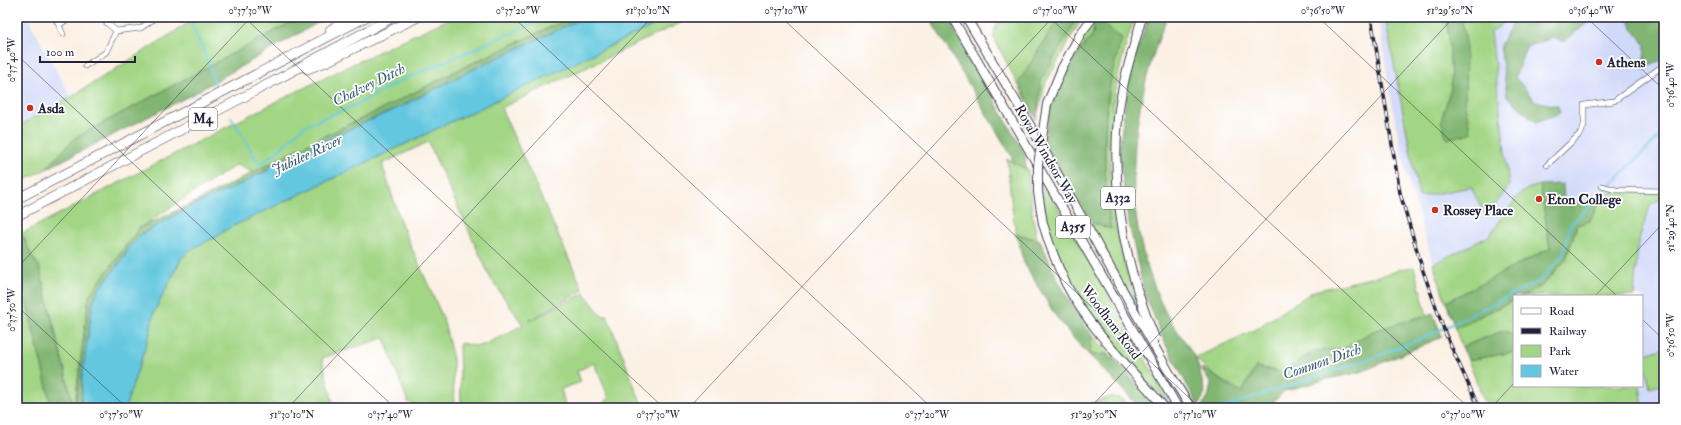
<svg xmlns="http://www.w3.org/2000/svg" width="1681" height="425" viewBox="0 0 1681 425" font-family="'IM FELL Double Pica',serif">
	<rect width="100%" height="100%" fill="#fff"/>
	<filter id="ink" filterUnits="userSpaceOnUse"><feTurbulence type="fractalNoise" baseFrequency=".025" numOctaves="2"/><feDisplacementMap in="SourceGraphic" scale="8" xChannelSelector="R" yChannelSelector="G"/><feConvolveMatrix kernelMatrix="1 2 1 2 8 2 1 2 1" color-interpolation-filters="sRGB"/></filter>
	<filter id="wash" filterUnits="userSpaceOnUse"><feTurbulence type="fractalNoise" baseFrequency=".012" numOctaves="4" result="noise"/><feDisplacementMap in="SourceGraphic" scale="16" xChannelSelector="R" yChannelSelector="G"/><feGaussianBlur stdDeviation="0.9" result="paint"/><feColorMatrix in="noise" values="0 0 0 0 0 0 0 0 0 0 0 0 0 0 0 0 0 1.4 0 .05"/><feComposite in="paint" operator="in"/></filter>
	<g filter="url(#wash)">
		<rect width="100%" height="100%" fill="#fbf0e3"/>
		<g fill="#d1d9f9" fill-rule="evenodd">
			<polygon points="17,17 27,17 71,97 17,127"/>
			<path d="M1378,17H1664V408H1487L1455,328L1423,231L1405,167L1393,109ZM1514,296H1642V386H1514Z"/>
		</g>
		<g fill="#a2d584" stroke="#627c60">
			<polygon points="198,17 301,17 75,138 46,169 17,184 17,127 71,97"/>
			<path d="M453,17H572L462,68L384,108L308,144L253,172L236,165L139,228L89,296L74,408L39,266L31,255L24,238L17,237V236C161,161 305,84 453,17Z"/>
			<polygon points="671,17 693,17 501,108 583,290 529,321 584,293 602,316 607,315 643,408 601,405 609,398 594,363 577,371 581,382 561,389 565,405 558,408 461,408 459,345 461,343 475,346 484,345 523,325 491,279 428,142 382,164 402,226 443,318 453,359 454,408 420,408 408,402 384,338 322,358 334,407 332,408 125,408 150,333 154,312 181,259 191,249 218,236 227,229"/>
			<path d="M1004,17H1084L1078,25L1046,82L1036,120L994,38C994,29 996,23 1004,17Z"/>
			<path d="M1095,17H1135C1131,28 1127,40 1124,52C1110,103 1106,162 1114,215C1119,248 1129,280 1139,312L1090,225L1093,223L1110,229L1106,187L1105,152L1106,115L1111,80L1094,25L1093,34L1058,81L1084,32Z"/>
			<polygon points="1385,17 1512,17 1491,32 1509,186 1486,217 1471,187 1419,197"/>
			<polygon points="1007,159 1028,170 1032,213 1037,239 1016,234 1011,200"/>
			<polygon points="1040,181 1054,200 1170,403 1151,386 1123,357 1092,320 1065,278 1046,224"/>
			<polygon points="1540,185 1550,248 1446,302 1433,264 1489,236 1518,196 1527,189"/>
			<polygon points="1611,192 1664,193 1664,198 1651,204 1638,242 1634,296 1522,296 1542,286 1566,259 1577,225 1590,221 1599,202"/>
			<polygon points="17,250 26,300 52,408 17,408"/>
			<polygon points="1414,267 1427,316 1373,331 1343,349 1315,351 1282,372 1256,367 1242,392 1215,376 1195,358 1254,330 1314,291 1391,273 1400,269"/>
			<polygon points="1514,300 1514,336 1505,330 1462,347 1455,328"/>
			<polygon points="1092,335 1110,354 1089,355"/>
			<polygon points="1664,348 1664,384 1650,388 1643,355"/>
			<polygon points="1514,352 1514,386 1640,386 1643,408 1487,408 1468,360"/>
			<polygon points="1111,397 1120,398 1132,408 1076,408"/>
		</g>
		<g fill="#81b672" stroke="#526c56">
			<polygon points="301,17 328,17 191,95 46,169 75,138"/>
			<path d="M572,17H585L468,72L396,109L334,136L282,164L276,167L273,163C268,173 257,173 250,180L190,207L142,234L128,248L125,255L100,288L93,301L82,377V394L80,408H75L89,296L139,228L195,202L308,144L384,108L462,68Z"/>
			<polygon points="929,17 947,17 1025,154 1026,169 1012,162 1012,157"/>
			<polygon points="1059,17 1078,17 1042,79 1036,117 1019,82"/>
			<path d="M1149,17H1167C1133,100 1119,200 1154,285C1157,294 1161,304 1166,313C1174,328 1186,341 1194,356C1200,367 1202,382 1205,394L1198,406L1163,339L1144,292L1127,214L1119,150L1130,70Z"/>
			<polygon points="1446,17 1461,17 1466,40 1465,105 1471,133 1447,139 1441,121 1451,87 1449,38"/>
			<polygon points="1518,17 1594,17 1564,42 1552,38 1526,47 1515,77 1535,101 1558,106 1560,113 1536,122 1507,96 1500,45 1515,19"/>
			<polygon points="1628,17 1664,17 1664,58 1643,70 1645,45 1632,28"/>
			<path d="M1098,21L1122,38C1115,63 1107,89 1106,116C1103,154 1106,191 1111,229L1093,223L1073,194L1044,143L1051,103L1058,81L1093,34L1094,25Z"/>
			<polygon points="1563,184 1564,203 1599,202 1590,221 1577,225 1566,259 1542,286 1522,296 1514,296 1514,300 1455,328 1446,302 1550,248 1540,185"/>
			<polygon points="1016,234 1040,240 1058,280 1075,310 1092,335 1090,355 1110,354 1159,408 1140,408 1074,339 1055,315 1024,263"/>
			<polygon points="17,237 24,237 31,255 39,266 74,408 52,408 26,300 17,250"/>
			<polygon points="1433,313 1442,337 1361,372 1328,379 1284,391 1268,408 1203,408 1202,405 1208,398 1211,384 1201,369 1203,368 1229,386 1242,392 1256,367 1282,372 1315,351 1343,349 1373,331"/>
			<polygon points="1505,330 1514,336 1514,352 1468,360 1462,347"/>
		</g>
		<polygon fill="#62c7df" stroke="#42748d" points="585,17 671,17 227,229 218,236 191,249 181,259 154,312 150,333 125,408 80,408 82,394 82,377 93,301 100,288 125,256 128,248 142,234 190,207 249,180 253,177 269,170 269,167 273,163 276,167 282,164 334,136 396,109 468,72"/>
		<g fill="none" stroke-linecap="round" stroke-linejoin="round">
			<g stroke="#62c7df" stroke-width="2">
				<polyline points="188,17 206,56 215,84"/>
				<polyline points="231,117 259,164 275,154 304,126 356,105 402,80 548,17"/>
				<polyline points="1222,408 1375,357 1428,336 1541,280 1563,255 1570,225 1664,132"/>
			</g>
		</g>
	</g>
	<g filter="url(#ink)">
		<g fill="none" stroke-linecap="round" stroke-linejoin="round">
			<g stroke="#434154" stroke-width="6">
				<g id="minor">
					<polyline points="55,17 63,34"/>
					<polyline points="100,17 116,31"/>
					<polyline points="59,25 71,17"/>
					<polyline points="85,66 106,52 116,31 141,28 152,20"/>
					<polyline points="1547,165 1581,133 1584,125 1584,105 1614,101 1664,65"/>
					<polyline points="1602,186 1616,190 1664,191"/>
					<polyline points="1420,408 1424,406 1430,408"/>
				</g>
			</g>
			<g stroke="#434154" stroke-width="10">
				<g id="primary">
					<polyline points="952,17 1178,408"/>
					<polyline points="966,17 1030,125 1170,374 1191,408"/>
					<path d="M1142,17C1133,50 1121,84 1118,118C1111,195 1125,267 1155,338"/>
					<polyline points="1062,68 1081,33 1093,17"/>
					<path d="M1043,224C1049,244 1057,265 1066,284C1090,330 1132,370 1165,408"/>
				</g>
			</g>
			<g stroke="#434154" stroke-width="10">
				<g id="motorway">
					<polyline points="330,30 350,17"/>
					<polyline points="307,69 326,62 418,17"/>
					<polyline points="17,199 366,17"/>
					<polyline points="17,216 276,80 393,17"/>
				</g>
			</g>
			<use href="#minor" stroke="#fff" stroke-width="5"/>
			<use href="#primary" stroke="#fff" stroke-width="8"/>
			<use href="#motorway" stroke="#fff" stroke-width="9"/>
			<g stroke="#22223b" stroke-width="3.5">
				<polyline id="rail" points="1371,17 1400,193 1423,271 1446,335 1479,408"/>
			</g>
			<use href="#rail" stroke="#fff" stroke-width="2" stroke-dasharray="6" stroke-linecap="butt"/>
			<g stroke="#434154" stroke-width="10" stroke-linecap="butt">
				<polyline id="primary-bridge" points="1043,224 1038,192 1038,165 1047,104 1062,68"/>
			</g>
			<use href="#primary-bridge" stroke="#fff" stroke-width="8"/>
		</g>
	</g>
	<path fill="none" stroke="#22223b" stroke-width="1" stroke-opacity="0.45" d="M244,17L664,408M513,17L932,408M781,17L1200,408M1049,17L1469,408M1318,17L1617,296M1586,17L1664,90M17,55L395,408M17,268L251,17M1595,296L1664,222M17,306L127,408M1642,319L1664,340M288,408L652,17M689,408L1053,17M1090,408L1454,17M1491,408L1514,383"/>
	<g fill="#c8321e" stroke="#fff" stroke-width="1.5">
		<circle cx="1599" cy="62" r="4"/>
		<circle cx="30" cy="108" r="4"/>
		<circle cx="1539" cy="199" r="4"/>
		<circle cx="1435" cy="210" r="4"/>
	</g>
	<g text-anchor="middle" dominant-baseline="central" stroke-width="3.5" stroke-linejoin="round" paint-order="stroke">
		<g fill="#fff" stroke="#646476" stroke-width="1">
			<rect x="189" y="108" width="28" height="22" rx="3"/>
			<rect x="1101" y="187" width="34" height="22" rx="3"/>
			<rect x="1056" y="216" width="34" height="22" rx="3"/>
		</g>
		<g font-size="13" font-weight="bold" fill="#22223b">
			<text x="203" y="119">M4</text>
			<text x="1118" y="198">A332</text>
			<text x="1073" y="227">A355</text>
		</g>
		<g font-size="14" font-weight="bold" fill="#22223b" stroke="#fff" text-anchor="start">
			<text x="1607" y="62">Athens</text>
			<text x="38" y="108">Asda</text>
			<text x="1547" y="199">Eton College</text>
			<text x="1443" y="210">Rossey Place</text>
		</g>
		<g font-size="14" fill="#22223b" stroke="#fff">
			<text transform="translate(1046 154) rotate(60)">Royal Windsor Way</text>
			<text transform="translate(1111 322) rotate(53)">Woodham Road</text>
		</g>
		<g font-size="15" font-style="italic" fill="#385c74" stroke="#fff">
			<text transform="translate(369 85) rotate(-26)">Chalvey Ditch</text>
			<text transform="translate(307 155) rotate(-25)">Jubilee River</text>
			<text transform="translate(1322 362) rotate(-19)">Common Ditch</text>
		</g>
	</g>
	<rect width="1681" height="425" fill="none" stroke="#fff" stroke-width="44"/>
	<rect x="1513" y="295" width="130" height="92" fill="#ffffff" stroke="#a7a7b1"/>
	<rect x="1521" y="308" width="20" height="6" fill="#ffffff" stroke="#a7a7b1"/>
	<text x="1549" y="315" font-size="12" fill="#22223b">Road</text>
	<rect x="1521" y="328" width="20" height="6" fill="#22223b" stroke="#a7a7b1"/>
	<text x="1549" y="335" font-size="12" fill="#22223b">Railway</text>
	<rect x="1521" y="345" width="20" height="12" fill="#a2d584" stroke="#a7a7b1"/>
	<text x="1549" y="355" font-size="12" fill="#22223b">Park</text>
	<rect x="1521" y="365" width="20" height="12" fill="#62c7df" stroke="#a7a7b1"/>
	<text x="1549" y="375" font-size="12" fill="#22223b">Water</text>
	<path d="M40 56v6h95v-6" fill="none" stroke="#22223b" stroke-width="2"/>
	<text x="46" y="56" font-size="12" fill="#22223b" stroke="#ffffff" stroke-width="3" paint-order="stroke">100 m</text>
	<rect x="22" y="22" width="1637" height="381" fill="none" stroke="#22223b" stroke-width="1.5"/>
	<g font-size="10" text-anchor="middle" fill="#22223b">
		<text x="250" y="14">0°37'30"W</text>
		<text x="518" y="14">0°37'20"W</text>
		<text x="648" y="14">51°30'10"N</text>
		<text x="786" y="14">0°37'10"W</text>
		<text x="1055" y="14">0°37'00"W</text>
		<text x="1323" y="14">0°36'50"W</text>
		<text x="1450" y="14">51°29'50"N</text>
		<text x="1591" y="14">0°36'40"W</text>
		<text transform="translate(11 60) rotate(-90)" y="4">0°37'40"W</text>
		<text transform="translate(1670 85) rotate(-90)" y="4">0°36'40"W</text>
		<text transform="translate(1670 228) rotate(-90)" y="4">51°29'40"N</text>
		<text transform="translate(11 310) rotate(-90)" y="4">0°37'50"W</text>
		<text transform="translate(1670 335) rotate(-90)" y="4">0°36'50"W</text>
		<text x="121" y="418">0°37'50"W</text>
		<text x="292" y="418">51°30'10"N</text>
		<text x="390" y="418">0°37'40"W</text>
		<text x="658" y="418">0°37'30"W</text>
		<text x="927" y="418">0°37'20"W</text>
		<text x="1094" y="418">51°29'50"N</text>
		<text x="1195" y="418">0°37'10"W</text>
		<text x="1463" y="418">0°37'00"W</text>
	</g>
</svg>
